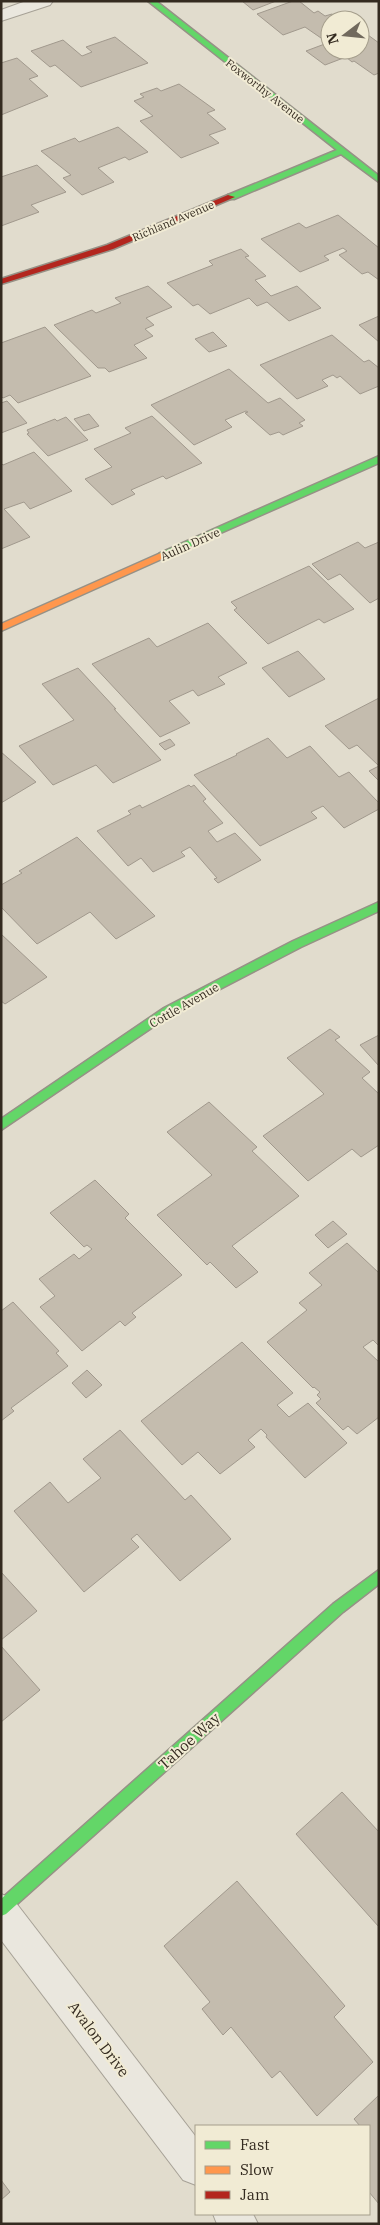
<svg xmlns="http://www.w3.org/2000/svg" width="380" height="2225" viewBox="0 0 380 2225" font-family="'IBM Plex Serif',serif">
	<rect width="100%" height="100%" fill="#e1dccd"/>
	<g fill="#c4bcae" stroke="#a1998d">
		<polygon points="242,1 276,1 253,10"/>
		<polygon points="293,1 299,1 314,13 318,11 325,16 332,14 341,20 330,20 330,35 321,38 305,27 283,35 257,14"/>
		<polygon points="361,30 379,43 379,73 374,75 354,61 352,62 346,57 325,65 306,51 330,42 330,50 360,50"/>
		<polygon points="115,37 148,63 81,87 55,65 50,67 31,51 63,40 82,56 92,52 86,47"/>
		<polygon points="17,58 38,76 29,79 48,96 1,115 1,63"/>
		<polygon points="179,84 215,110 207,113 226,129 209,135 219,143 181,158 140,121 153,116 134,101 144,97 140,94 157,88 161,91"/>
		<polygon points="118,127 148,152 129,160 125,157 98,168 114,182 82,195 63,178 71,175 41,151 75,138 79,142"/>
		<polygon points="37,165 66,192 31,205 39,212 1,226 1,177"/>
		<polygon points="338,215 379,248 379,280 368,272 362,274 339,255 347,251 343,248 324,256 329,260 300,272 261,239 299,223 306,228"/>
		<polygon points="241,249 249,256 245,257 266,276 255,280 271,296 297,286 321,308 289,321 267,302 257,306 249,298 210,314 198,304 193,306 167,283 213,265 209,261"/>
		<polygon points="148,286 172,307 146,318 154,325 145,329 153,336 134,345 147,358 109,372 105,368 98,368 54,325 92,310 96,313 121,303 115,298"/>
		<polygon points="379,316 379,342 359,325"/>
		<polygon points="45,327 91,376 18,403 10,395 3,398 1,396 1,343"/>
		<polygon points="213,332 227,346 209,352 195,339"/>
		<polygon points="332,335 364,362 369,360 379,368 379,386 360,394 340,376 337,378 333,375 322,380 328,386 297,399 260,365"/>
		<polygon points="229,369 268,403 280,398 305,420 299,423 303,426 283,435 279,432 270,435 245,413 248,412 246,411 225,420 232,427 194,445 151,405"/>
		<polygon points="7,401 27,423 1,433 1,403"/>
		<polygon points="89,414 99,426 84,431 74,419"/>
		<polygon points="152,416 202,463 166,479 163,476 131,490 135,494 112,505 85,479 112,467 94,449 131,433 125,428"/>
		<polygon points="66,417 88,440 48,456 27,434 29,433 27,430 55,419 57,421"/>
		<polygon points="34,452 72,491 30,509 24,502 4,509 30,537 1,549 1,463 3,465"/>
		<polygon points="358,542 365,548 379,542 379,598 370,603 340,574 328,580 312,564"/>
		<polygon points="309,566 354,609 324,623 319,619 268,644 234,610 237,608 231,602"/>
		<polygon points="208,623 247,663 218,677 225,684 198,696 193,690 169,701 190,723 160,737 92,664 149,638 157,647"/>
		<polygon points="298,651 325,679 289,697 262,668"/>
		<polygon points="78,668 116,709 114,709 161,760 113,783 96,765 53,785 19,746 74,720 42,684"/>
		<polygon points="379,698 379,781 369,771 379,766 357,745 349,749 325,726"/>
		<polygon points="268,738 287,758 310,746 339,777 349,772 379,803 379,809 344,828 323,806 311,812 317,818 260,846 194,775 237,755 236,754"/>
		<polygon points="170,739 175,745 165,750 159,744"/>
		<polygon points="1,752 36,782 1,803"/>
		<polygon points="189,785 191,787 194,785 206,799 203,801 223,823 208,831 217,842 235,833 261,860 218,883 214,879 217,878 190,847 181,852 185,856 153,872 141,858 128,866 97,831 131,814 128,811 140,805 142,808"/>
		<polygon points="77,837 155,916 116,939 90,912 37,944 1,907 1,885 22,873 19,871"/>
		<polygon points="1,934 47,977 5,1004 1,1001"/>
		<polygon points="330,1029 340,1037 335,1040 370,1072 362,1078 379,1094 379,1145 361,1157 352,1149 308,1181 263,1136 324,1094 287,1058"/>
		<polygon points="379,1035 379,1066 360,1045"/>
		<polygon points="209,1102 257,1147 252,1151 299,1196 232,1246 258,1272 236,1288 210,1262 207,1265 157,1215 212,1175 167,1132"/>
		<polygon points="95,1180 129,1214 125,1218 182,1275 132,1313 136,1317 125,1326 120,1321 82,1351 40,1307 55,1296 39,1279 74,1254 79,1259 92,1249 87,1245 84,1247 50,1213"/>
		<polygon points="333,1221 347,1234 328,1248 315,1235"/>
		<polygon points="347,1243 379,1273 379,1346 373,1340 363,1347 379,1362 379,1417 357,1434 348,1426 343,1430 316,1403 321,1399 317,1395 320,1392 314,1387 313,1388 267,1342 307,1310 299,1303 322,1285 309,1273"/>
		<polygon points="13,1302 59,1351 56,1353 68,1366 11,1408 14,1411 1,1421 1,1311"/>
		<polygon points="242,1342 293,1393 277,1405 289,1417 308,1403 347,1443 305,1478 266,1437 267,1435 261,1429 248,1440 255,1447 220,1474 198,1452 182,1465 141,1421"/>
		<polygon points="87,1370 102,1385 86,1398 72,1383"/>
		<polygon points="120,1430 185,1500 191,1495 231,1539 180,1581 137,1534 131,1539 139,1547 84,1592 14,1511 50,1482 68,1503 101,1478 83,1459"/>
		<polygon points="1,1572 37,1611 1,1640"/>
		<polygon points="1,1646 40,1690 1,1722"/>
		<polygon points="342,1792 379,1832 379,1927 296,1834"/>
		<polygon points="237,1881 345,2006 334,2017 373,2062 317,2116 280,2071 272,2078 231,2027 223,2035 202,2009 210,2002 164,1946"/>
		<polygon points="379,2095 379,2204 369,2192 369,2126 360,2126 354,2119"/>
		<polygon points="1,2180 10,2192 1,2200"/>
	</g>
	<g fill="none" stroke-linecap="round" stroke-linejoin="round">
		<g stroke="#a6a196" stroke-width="2">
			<g id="street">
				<polygon points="26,1 53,1 50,5 1,21 1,10"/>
				<polygon points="1,1894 13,1899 196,2137 196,2185 183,2180 1,1940"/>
				<polygon points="213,2214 253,2214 258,2224 217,2224"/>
			</g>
		</g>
		<g stroke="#969186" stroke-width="3">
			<g id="fast">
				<polygon points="148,1 156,1 379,176 379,182 341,154 234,199 228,199 228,195 337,150"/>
				<polygon points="379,456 379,463 166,557 160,557 158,555 160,553"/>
				<polygon points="379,902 379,911 301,947 172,1014 1,1130 1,1119 164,1008 293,941"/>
				<polygon points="379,1570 379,1584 343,1612 6,1914 1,1916 1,1899 333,1604"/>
			</g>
		</g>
		<g stroke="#969186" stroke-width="3">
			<polygon id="slow" points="163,552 166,553 166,557 1,631 1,624"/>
		</g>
		<g stroke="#969186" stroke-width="3">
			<polygon id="jam" points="228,195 235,197 113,249 1,284 1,279 107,245"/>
		</g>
		<use href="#street" fill="#eae7de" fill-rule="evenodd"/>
		<use href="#fast" fill="#63d668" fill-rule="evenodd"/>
		<use href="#slow" fill="#ff974d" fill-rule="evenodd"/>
		<use href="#jam" fill="#b3261e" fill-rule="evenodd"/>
	</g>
	<g text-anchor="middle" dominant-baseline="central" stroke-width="4" stroke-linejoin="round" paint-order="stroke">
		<g font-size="11" fill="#342b20" stroke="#f1ebd4">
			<text transform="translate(265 91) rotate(38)">Foxworthy Avenue</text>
			<text transform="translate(173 221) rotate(-23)">Richland Avenue</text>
		</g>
		<g font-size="12" fill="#342b20" stroke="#f1ebd4">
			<text transform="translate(190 544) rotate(-24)">Aulin Drive</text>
			<text transform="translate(184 1005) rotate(-30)">Cottle Avenue</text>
		</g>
		<g font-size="15" fill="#342b20" stroke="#f1ebd4">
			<text transform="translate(189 1741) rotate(-42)">Tahoe Way</text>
			<text transform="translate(99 2039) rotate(53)">Avalon Drive</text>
		</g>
	</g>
	<rect width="380" height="2225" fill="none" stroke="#342b20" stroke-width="5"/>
	<rect x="195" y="2125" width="175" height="90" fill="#f1ebd4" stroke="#a59e8c"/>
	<rect x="205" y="2141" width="25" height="8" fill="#63d668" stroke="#a59e8c"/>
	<text x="240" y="2150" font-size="15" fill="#342b20">Fast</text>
	<rect x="205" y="2166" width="25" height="8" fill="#ff974d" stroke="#a59e8c"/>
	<text x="240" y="2175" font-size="15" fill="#342b20">Slow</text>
	<rect x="205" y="2191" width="25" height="8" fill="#b3261e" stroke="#a59e8c"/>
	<text x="240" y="2200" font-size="15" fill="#342b20">Jam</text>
	<g transform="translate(345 35) rotate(254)"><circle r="24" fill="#f1ebd4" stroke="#a59e8c"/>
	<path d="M0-4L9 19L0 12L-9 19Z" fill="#71695d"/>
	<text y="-8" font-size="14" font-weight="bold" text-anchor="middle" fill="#342b20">N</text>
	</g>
</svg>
